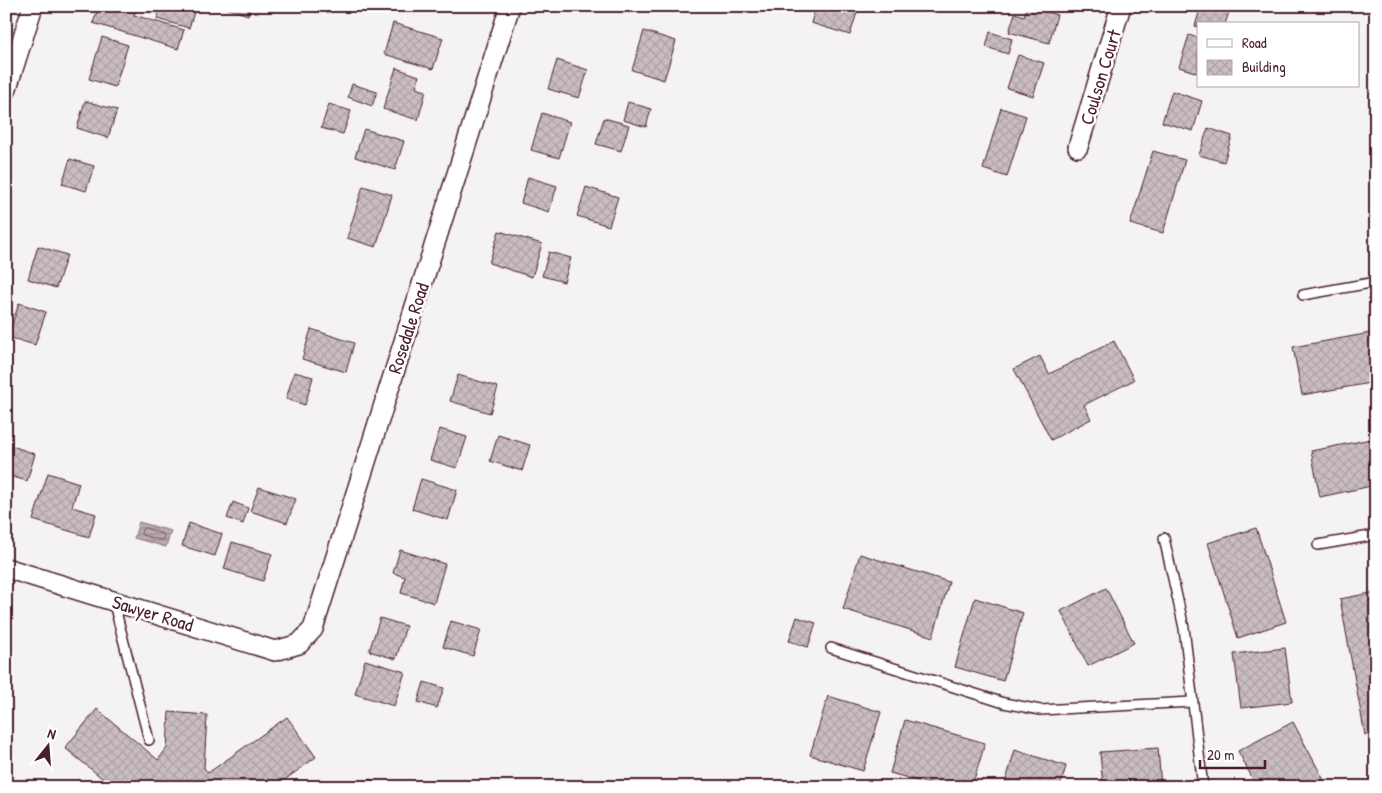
<svg xmlns="http://www.w3.org/2000/svg" width="1382" height="793" viewBox="0 0 1382 793" font-family="'Patrick Hand',sans-serif">
	<defs>
		<pattern id="water-rules" width="6" height="5" patternUnits="userSpaceOnUse" patternTransform="scale(1.25)"><rect width="6" height="5" fill="#baa9ae"/><path d="M0 2.5h6" fill="none" stroke="#99898e"/></pattern>
		<pattern id="building-cross-hatch" width="8" height="8" patternUnits="userSpaceOnUse" patternTransform="scale(1.25)"><rect width="8" height="8" fill="#cabdc1"/><path d="M0 0l8 8M0 8l8-8" fill="none" stroke="#afa2a6"/></pattern>
	</defs>
	<rect width="100%" height="100%" fill="#f4f2f2"/>
	<filter id="ink" filterUnits="userSpaceOnUse"><feTurbulence type="fractalNoise" baseFrequency=".02" numOctaves="2"/><feDisplacementMap in="SourceGraphic" scale="10" xChannelSelector="R" yChannelSelector="G"/><feConvolveMatrix kernelMatrix="1 2 1 2 8 2 1 2 1" color-interpolation-filters="sRGB"/></filter>
	<g filter="url(#ink)">
		<polygon fill="url(#water-rules)" stroke="#8d727a" points="139,522 171,531 166,547 134,538"/>
		<g fill="none" stroke-linecap="round" stroke-linejoin="round">
			<polygon stroke="#77565f" stroke-width="1" points="145,528 163,534 164,536 163,539 160,540 142,535 141,533 142,530"/>
		</g>
		<g fill="url(#building-cross-hatch)" stroke="#4a1f2b">
			<polygon points="99,6 107,6 114,8 115,6 137,6 134,15 184,30 178,49 93,23"/>
			<polygon points="161,6 196,6 189,28 157,19"/>
			<polygon points="220,6 251,6 248,15"/>
			<polygon points="816,6 851,6 858,9 850,35 811,23"/>
			<polygon points="1027,6 1057,15 1049,43 1009,32 1015,13 1024,16"/>
			<polygon points="1201,6 1231,6 1225,24 1198,24 1198,27 1195,26"/>
			<polygon points="393,23 443,38 433,69 384,54"/>
			<polygon points="644,31 676,41 664,80 632,70"/>
			<polygon points="990,32 1012,39 1008,54 986,47"/>
			<polygon points="1189,35 1198,38 1198,73 1179,67"/>
			<polygon points="102,37 128,45 115,87 89,79"/>
			<polygon points="1018,55 1044,63 1033,96 1007,88"/>
			<polygon points="557,60 588,70 579,98 548,89"/>
			<polygon points="396,68 419,76 416,88 426,91 418,120 383,109"/>
			<polygon points="352,84 377,92 372,106 348,97"/>
			<polygon points="1172,91 1202,101 1193,131 1162,122"/>
			<polygon points="85,101 117,110 108,138 77,128"/>
			<polygon points="628,102 651,109 646,127 623,120"/>
			<polygon points="329,104 351,111 343,134 321,128"/>
			<polygon points="1001,108 1026,116 1007,177 983,169"/>
			<polygon points="542,113 570,122 559,158 531,150"/>
			<polygon points="604,118 629,125 621,151 596,144"/>
			<polygon points="1208,128 1232,136 1224,162 1199,155"/>
			<polygon points="364,129 404,141 395,170 355,157"/>
			<polygon points="1153,151 1185,160 1163,233 1130,224"/>
			<polygon points="70,159 94,166 86,191 62,184"/>
			<polygon points="528,177 557,186 549,212 521,203"/>
			<polygon points="363,186 392,195 376,247 347,238"/>
			<polygon points="586,187 618,197 609,226 577,216"/>
			<polygon points="499,231 542,244 532,277 489,263"/>
			<polygon points="38,246 67,255 56,288 28,279"/>
			<polygon points="549,252 571,258 564,282 542,276"/>
			<polygon points="19,303 46,312 35,345 8,337"/>
			<polygon points="311,329 354,343 346,372 302,359"/>
			<polygon points="1376,332 1376,382 1302,395 1293,347"/>
			<polygon points="1114,341 1134,380 1084,405 1091,419 1051,440 1014,369 1040,356 1049,374"/>
			<polygon points="294,372 313,377 305,405 286,399"/>
			<polygon points="458,375 498,387 490,413 450,401"/>
			<polygon points="440,429 467,437 457,468 430,460"/>
			<polygon points="498,435 530,445 522,471 490,461"/>
			<polygon points="1376,438 1376,485 1320,497 1311,451"/>
			<polygon points="12,446 35,454 27,481 6,475 6,465"/>
			<polygon points="48,473 79,483 72,507 96,514 89,537 33,520"/>
			<polygon points="421,479 457,490 448,520 412,509"/>
			<polygon points="259,487 296,499 287,523 250,511"/>
			<polygon points="233,502 248,508 243,524 227,518"/>
			<polygon points="189,523 222,534 215,556 182,546"/>
			<polygon points="1256,528 1286,622 1238,638 1208,543"/>
			<polygon points="232,542 272,554 263,581 224,569"/>
			<polygon points="400,550 445,564 434,603 401,593 405,577 393,573"/>
			<polygon points="860,554 949,582 933,637 843,609"/>
			<polygon points="1106,588 1134,643 1088,666 1061,611"/>
			<polygon points="1376,592 1376,733 1365,735 1340,599"/>
			<polygon points="975,598 1023,613 1003,681 955,667"/>
			<polygon points="797,617 816,623 808,647 789,641"/>
			<polygon points="380,618 406,626 396,659 369,651"/>
			<polygon points="451,621 481,630 473,656 443,647"/>
			<polygon points="1285,648 1292,702 1241,708 1234,654"/>
			<polygon points="365,660 405,672 394,706 355,694"/>
			<polygon points="424,682 444,688 437,708 418,702"/>
			<polygon points="828,696 881,712 863,771 810,755"/>
			<polygon points="97,709 158,760 167,748 169,712 207,715 204,768 208,773 287,717 316,757 275,787 113,787 65,748"/>
			<polygon points="905,720 985,743 972,787 940,787 890,773"/>
			<polygon points="1293,722 1326,784 1320,787 1257,787 1238,751"/>
			<polygon points="1158,748 1161,787 1103,787 1100,752"/>
			<polygon points="1015,750 1066,766 1060,787 1004,787"/>
		</g>
		<g fill="none" stroke-linecap="round" stroke-linejoin="round">
			<g stroke="#4a1f2b" stroke-width="12">
				<g id="service">
					<polyline points="1303,295 1376,282"/>
					<polyline points="1164,538 1184,628 1203,787"/>
					<polyline points="1318,545 1376,535"/>
					<polyline points="113,600 149,740"/>
					<polyline points="831,648 1004,703 1040,710 1192,702"/>
					<polyline points="370,785 371,787"/>
				</g>
			</g>
			<g stroke="#4a1f2b" stroke-width="22">
				<g id="minor">
					<polyline points="6,91 33,6"/>
					<polyline points="1078,147 1121,6"/>
					<polyline points="6,568 275,651 299,644 313,629 510,6"/>
				</g>
			</g>
			<use href="#service" stroke="#fff" stroke-width="9"/>
			<use href="#minor" stroke="#fff" stroke-width="19"/>
		</g>
	</g>
	<g text-anchor="middle" dominant-baseline="central" stroke-width="5" stroke-linejoin="round" paint-order="stroke">
		<g font-size="19" fill="#4a1f2b" stroke="#fff">
			<text transform="translate(1100 77) rotate(-73)">Coulson Court</text>
			<text transform="translate(408 328) rotate(-72)">Rosedale Road</text>
			<text transform="translate(153 613) rotate(17)">Sawyer Road</text>
		</g>
	</g>
	<rect width="1382" height="793" fill="none" stroke="#fff" stroke-width="25"/>
	<rect x="12" y="12" width="1357" height="768" fill="none" stroke="#4a1f2b" stroke-width="2" filter="url(#ink)"/>
	<rect x="1197" y="22" width="162" height="65" fill="#ffffff" stroke="#b7a5aa"/>
	<rect x="1207" y="39" width="25" height="8" fill="#ffffff" stroke="#b7a5aa"/>
	<text x="1242" y="48" font-size="15" fill="#4a1f2b">Road</text>
	<rect x="1207" y="60" width="25" height="15" fill="url(#building-cross-hatch)" stroke="#b7a5aa"/>
	<text x="1242" y="72" font-size="15" fill="#4a1f2b">Building</text>
	<g transform="translate(48 746) rotate(17)" stroke="#ffffff" stroke-width="4" paint-order="stroke">
	<path d="M0-4L9 19L0 12L-9 19Z" fill="#4a1f2b"/>
	<text y="-8" font-size="14" font-weight="bold" text-anchor="middle" fill="#4a1f2b">N</text>
	</g>
	<path d="M1200 760v8h65v-8" fill="none" stroke="#4a1f2b" stroke-width="2.5"/>
	<text x="1207" y="760" font-size="15" fill="#4a1f2b" stroke="#ffffff" stroke-width="4" paint-order="stroke">20 m</text>
</svg>
